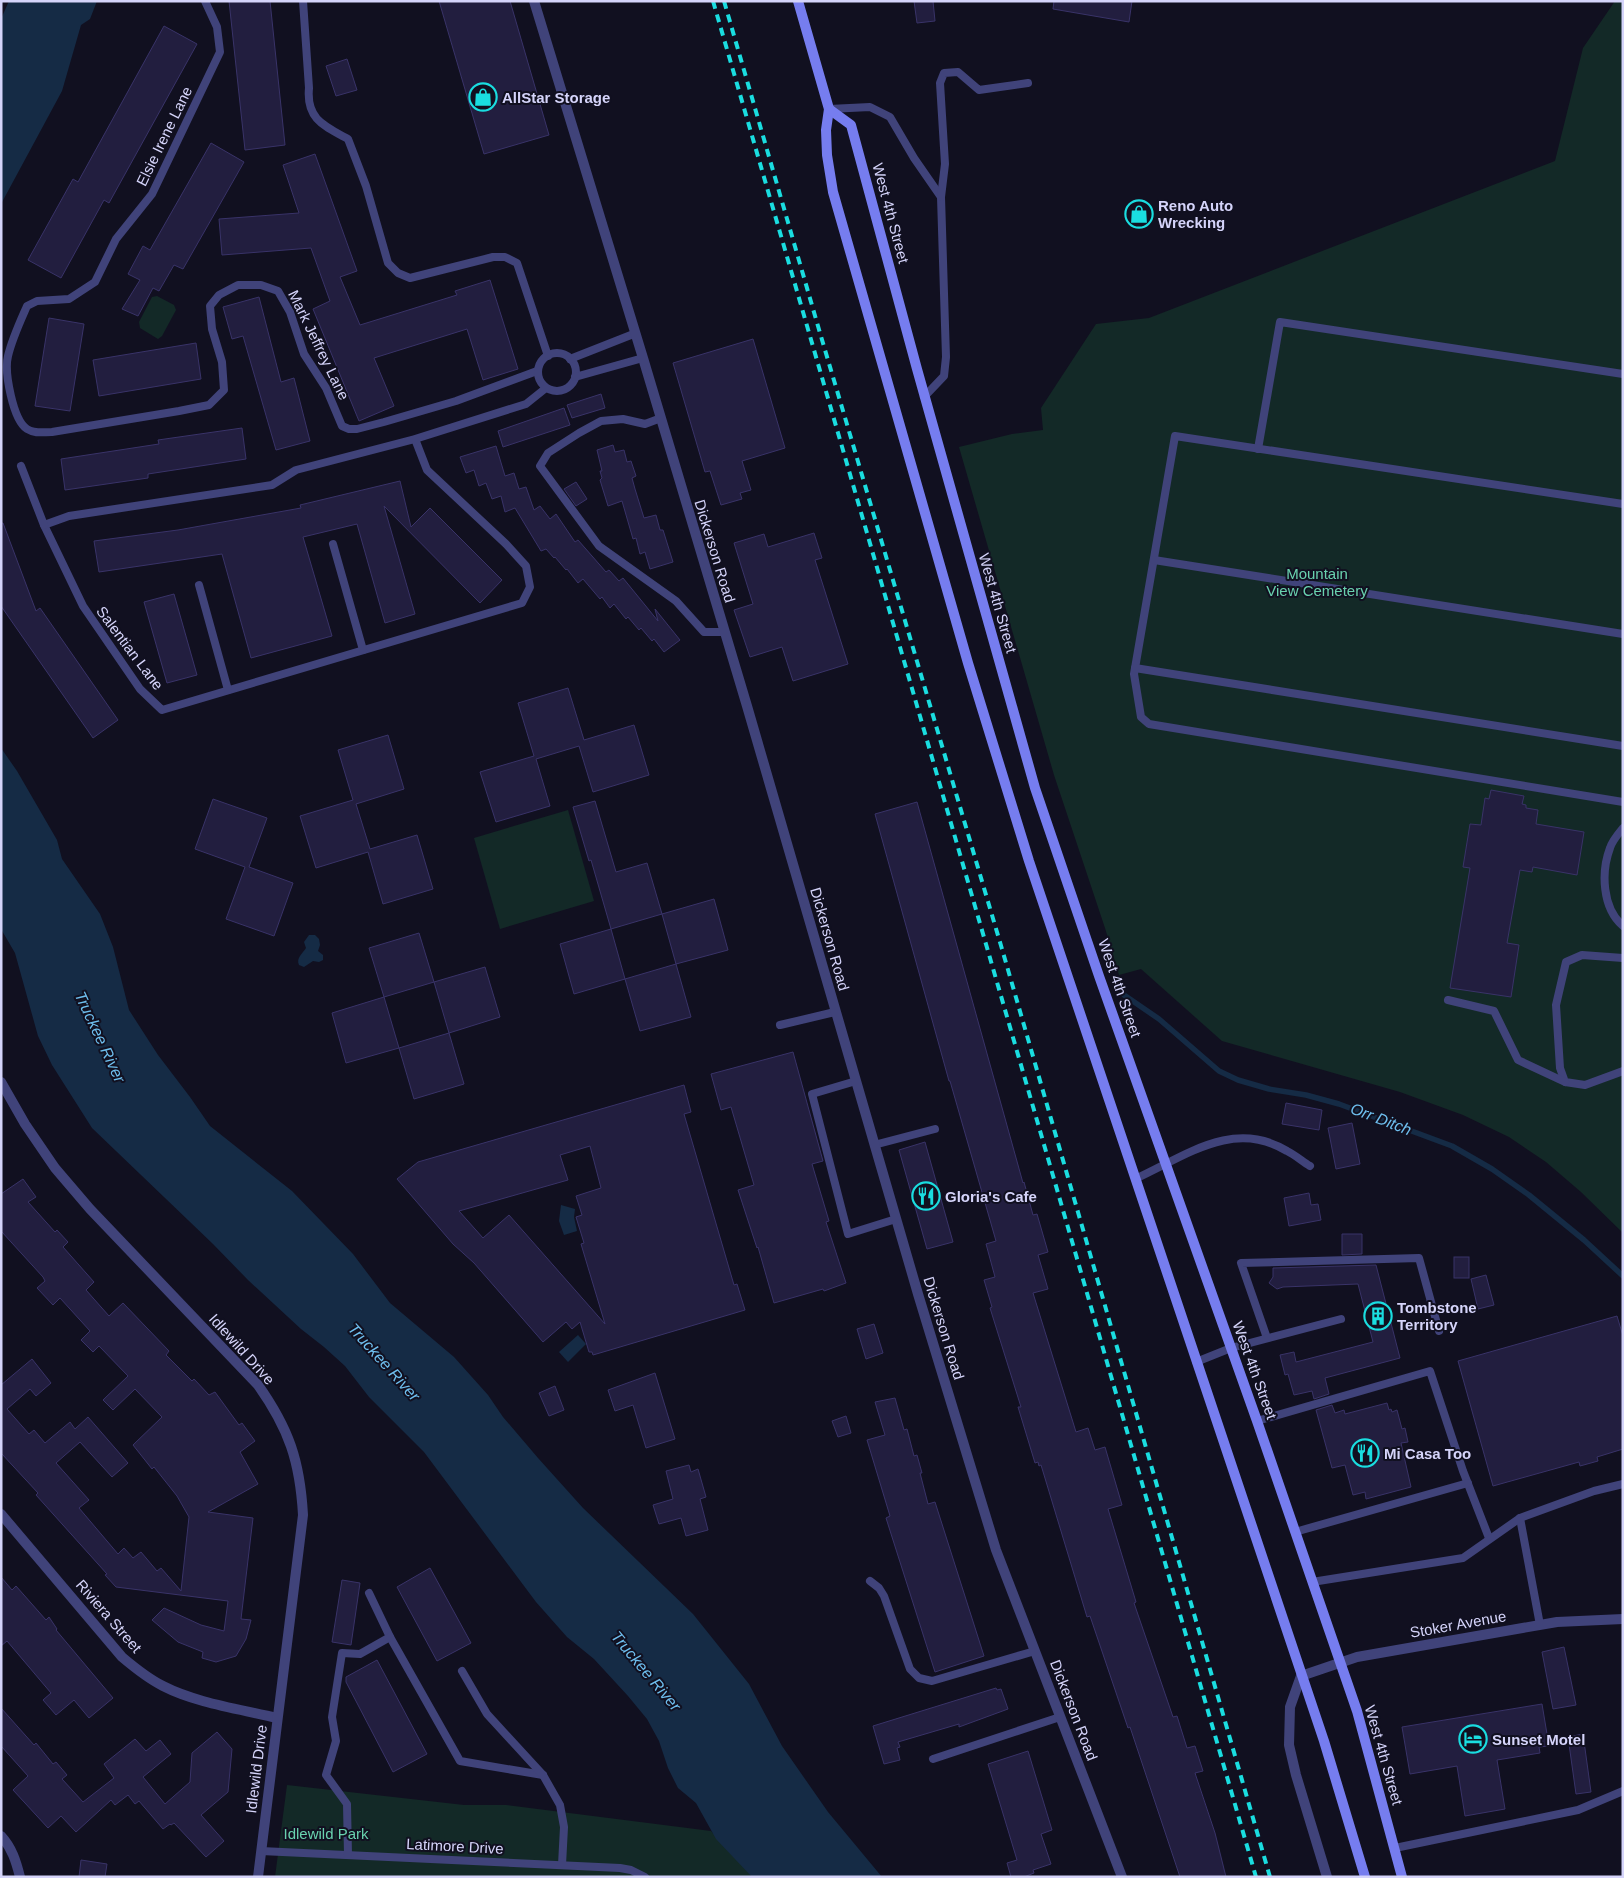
<svg xmlns="http://www.w3.org/2000/svg" width="1624" height="1878" viewBox="0 0 1624 1878" font-family="Helvetica,sans-serif">
	<rect width="100%" height="100%" fill="#111020"/>
	<g fill="#132927">
		<polygon points="1615,1 1623,1 1623,1233 1581,1192 1546,1162 1509,1137 1463,1115 1400,1092 1222,1041 1141,969 1119,975 1105,928 1054,775 959,447 1012,434 1043,430 1041,408 1096,324 1149,318 1555,161 1583,48"/>
		<polygon points="157,296 174,305 176,310 162,336 158,339 140,328 139,322 152,297"/>
		<polygon points="568,810 594,901 500,929 474,838"/>
		<polygon points="287,1785 464,1805 506,1805 711,1831 754,1877 275,1877"/>
	</g>
	<g fill="#152b45">
		<polygon points="9,1 97,1 90,19 81,25 62,91 1,204 1,19"/>
		<polygon points="1,748 17,771 57,840 62,859 100,914 113,947 129,1010 158,1055 190,1097 210,1126 292,1191 353,1254 390,1303 454,1357 488,1395 503,1417 538,1458 583,1508 693,1614 749,1684 782,1746 828,1812 882,1877 752,1877 716,1839 696,1803 678,1788 668,1768 659,1741 647,1719 628,1696 594,1659 567,1637 536,1602 424,1452 369,1397 345,1366 324,1347 301,1329 248,1280 213,1244 92,1128 52,1065 38,1036 15,953 1,929"/>
		<path d="M309,935H315L319,939L320,945L318,951L323,955V960L319,962L313,961L304,967L299,965C296,958 302,954 306,948L304,942Z"/>
		<polygon points="561,1205 575,1209 574,1217 577,1231 564,1235 559,1221"/>
		<polygon points="578,1335 586,1344 568,1362 559,1352"/>
	</g>
	<g fill="none" stroke-linecap="round" stroke-linejoin="round">
		<polyline stroke="#152b45" stroke-width="5.5" points="1124,995 1159,1019 1219,1071 1238,1080 1269,1089 1306,1095 1339,1104 1452,1146 1492,1169 1529,1195 1584,1240 1623,1276"/>
	</g>
	<g fill="#221e3f" stroke="#393368" fill-rule="evenodd">
		<polygon points="229,1 270,1 285,145 245,150"/>
		<polygon points="439,1 510,1 549,135 484,154"/>
		<polygon points="914,1 933,1 935,21 917,23"/>
		<polygon points="1054,1 1132,1 1129,22 1053,9"/>
		<polygon points="164,26 197,44 109,203 104,200 61,278 28,260 73,179 78,182"/>
		<polygon points="347,59 357,90 336,96 326,66"/>
		<polygon points="211,143 244,162 183,269 174,265 159,291 153,288 138,316 122,309 140,280 128,274 143,246 150,250"/>
		<polygon points="315,154 357,271 340,277 360,325 457,295 455,291 490,280 518,369 483,380 467,329 374,358 394,406 359,421 313,309 330,301 311,248 222,255 219,219 299,213 283,165"/>
		<polygon points="259,297 281,382 294,378 310,441 276,450 243,336 232,339 223,307"/>
		<polygon points="49,318 84,324 70,411 35,406"/>
		<polygon points="753,339 785,448 742,461 751,490 740,493 742,499 721,505 710,471 705,472 673,363"/>
		<polygon points="196,343 201,379 99,396 93,360"/>
		<polygon points="601,394 605,408 572,418 567,405"/>
		<polygon points="564,408 570,425 503,447 498,431"/>
		<polygon points="242,428 246,459 148,474 148,478 65,490 61,459 159,444 158,440"/>
		<polygon points="613,445 615,452 624,450 627,462 631,461 636,476 632,478 635,489 644,518 656,515 660,530 663,530 673,562 650,569 645,552 640,554 636,538 633,539 622,501 608,506 600,480 602,478 600,471 602,471 597,450"/>
		<polygon points="496,446 505,476 514,473 519,489 526,487 534,510 540,506 550,519 556,514 575,542 578,540 606,572 609,570 619,581 623,578 658,621 655,609 680,640 664,652 654,639 652,641 641,628 639,630 628,617 626,619 614,604 610,608 602,597 600,599 583,579 578,583 567,569 566,570 555,557 554,558 546,549 541,551 515,508 505,512 501,496 492,499 486,483 479,486 474,470 466,473 460,457"/>
		<polygon points="400,481 411,527 430,508 502,580 480,603 384,506 415,614 385,623 357,524 303,537 332,636 251,658 222,554 99,572 94,541 178,530 301,508 300,505"/>
		<polygon points="576,482 587,499 576,506 564,489"/>
		<polygon points="1,523 3,523 36,611 40,608 118,720 93,738 1,606"/>
		<polygon points="814,533 822,558 815,560 848,664 793,681 782,647 750,657 734,610 753,604 734,543 764,534 768,547"/>
		<polygon points="174,594 197,675 167,683 144,602"/>
		<polygon points="568,688 584,740 634,725 649,775 593,792 579,746 536,759 550,806 496,822 480,772 534,756 518,703"/>
		<polygon points="388,735 404,789 356,804 370,849 417,835 433,889 383,904 368,852 316,868 300,816 353,800 338,750"/>
		<polygon points="1491,790 1524,796 1522,804 1526,805 1526,808 1538,810 1536,824 1584,832 1577,875 1533,867 1532,872 1520,870 1507,943 1519,945 1511,997 1450,988 1470,868 1463,867 1470,824 1481,825 1485,798 1489,799"/>
		<polygon points="213,799 267,818 249,867 293,883 274,936 226,919 245,867 195,849"/>
		<polygon points="595,801 616,872 647,863 662,914 611,929 591,860 589,861 573,807"/>
		<polygon points="917,802 1023,1183 1024,1182 1033,1215 1037,1214 1048,1252 1038,1255 1048,1289 1033,1293 1076,1432 1088,1428 1095,1450 1105,1447 1122,1505 1108,1509 1136,1602 1134,1603 1173,1717 1177,1716 1187,1748 1195,1746 1203,1771 1195,1773 1215,1833 1226,1877 1180,1877 1130,1727 1128,1728 1090,1616 1087,1617 1041,1465 1039,1466 1038,1462 1035,1463 1018,1407 1021,1407 990,1308 992,1307 984,1280 995,1277 986,1244 996,1241 950,1081 949,1081 875,814"/>
		<polygon points="714,899 728,950 676,964 662,914"/>
		<polygon points="611,929 625,979 574,994 560,944"/>
		<polygon points="419,933 434,982 384,997 369,948"/>
		<polygon points="676,964 691,1017 640,1031 625,979"/>
		<polygon points="485,967 500,1017 449,1033 434,982"/>
		<polygon points="384,997 399,1048 346,1063 332,1013"/>
		<polygon points="449,1033 464,1084 414,1099 399,1048"/>
		<polygon points="793,1052 823,1161 812,1164 829,1221 826,1222 846,1283 824,1291 823,1289 774,1303 758,1247 757,1248 738,1190 754,1185 731,1107 721,1110 711,1074"/>
		<path d="M684,1085L691,1112L684,1114L734,1285L737,1284L745,1310L593,1355L592,1352H589L580,1322L572,1329L566,1322L543,1342L474,1263L453,1244L397,1179L418,1162ZM590,1146L601,1188L576,1196L582,1215L576,1217L584,1243L581,1244L605,1324L509,1215L483,1238L459,1211L568,1180L560,1155Z"/>
		<polygon points="1286,1103 1322,1110 1319,1130 1282,1124"/>
		<polygon points="1352,1123 1360,1164 1336,1169 1328,1128"/>
		<polygon points="925,1142 953,1242 927,1249 899,1150"/>
		<polygon points="23,1179 36,1197 28,1202 55,1232 57,1230 68,1242 63,1247 94,1282 86,1290 109,1316 123,1303 169,1351 166,1355 192,1381 194,1379 209,1395 215,1392 239,1425 242,1423 255,1441 240,1452 258,1484 208,1512 253,1518 241,1619 251,1620 246,1639 236,1656 216,1662 202,1658 203,1652 178,1642 152,1620 164,1608 201,1625 224,1631 228,1601 116,1587 105,1575 107,1574 36,1495 38,1493 1,1453 1,1385 32,1359 51,1383 36,1396 30,1389 7,1409 29,1434 34,1430 45,1443 70,1422 75,1429 88,1417 128,1463 112,1477 80,1442 56,1463 89,1500 79,1508 118,1554 124,1548 133,1558 141,1552 157,1571 161,1568 181,1591 189,1517 177,1496 154,1467 152,1469 133,1445 162,1417 135,1389 113,1410 103,1400 128,1376 99,1346 93,1352 81,1340 90,1331 60,1298 53,1305 37,1288 45,1281 43,1277 1,1231 1,1194"/>
		<polygon points="1309,1193 1311,1205 1318,1204 1321,1220 1289,1226 1284,1198"/>
		<polygon points="1342,1234 1362,1234 1362,1254 1342,1255"/>
		<rect x="1454" y="1257" width="15" height="21"/>
		<polygon points="1376,1265 1400,1358 1325,1378 1329,1394 1314,1399 1312,1391 1294,1395 1288,1374 1285,1375 1280,1355 1294,1352 1296,1362 1373,1342 1358,1284 1283,1287 1277,1289 1269,1283 1273,1277 1273,1268"/>
		<polygon points="1486,1275 1494,1305 1478,1309 1471,1279"/>
		<polygon points="1617,1316 1623,1336 1623,1449 1597,1457 1598,1461 1580,1466 1579,1462 1493,1486 1458,1361"/>
		<polygon points="874,1324 883,1353 866,1359 857,1329"/>
		<polygon points="655,1373 675,1439 646,1448 633,1405 615,1411 608,1390"/>
		<polygon points="555,1386 564,1410 549,1416 539,1393"/>
		<polygon points="895,1398 904,1430 907,1429 914,1456 917,1455 922,1473 920,1473 928,1504 935,1502 984,1656 935,1672 886,1518 890,1516 867,1440 885,1435 875,1402"/>
		<polygon points="1387,1403 1389,1410 1391,1409 1392,1412 1397,1410 1402,1429 1405,1428 1408,1442 1401,1443 1411,1487 1366,1499 1365,1492 1353,1495 1345,1465 1332,1468 1316,1410 1332,1405 1335,1413 1344,1410 1345,1414"/>
		<polygon points="846,1416 851,1433 838,1437 832,1421"/>
		<polygon points="689,1465 691,1472 698,1469 706,1497 700,1499 708,1530 686,1536 681,1518 659,1524 653,1505 673,1499 666,1471"/>
		<polygon points="430,1568 471,1643 437,1661 397,1587"/>
		<polygon points="1,1577 12,1590 16,1586 46,1620 49,1617 57,1629 56,1630 113,1698 89,1718 74,1700 56,1715 43,1700 51,1693 7,1641 1,1646"/>
		<polygon points="342,1580 360,1583 351,1645 332,1642"/>
		<polygon points="1564,1647 1576,1705 1553,1709 1542,1652"/>
		<polygon points="377,1660 427,1754 393,1772 346,1682 346,1677"/>
		<polygon points="996,1688 997,1690 1001,1689 1008,1709 959,1727 959,1724 898,1742 900,1747 897,1748 900,1760 884,1764 873,1726"/>
		<polygon points="1542,1704 1549,1746 1539,1747 1540,1753 1497,1760 1505,1809 1465,1816 1457,1766 1410,1774 1402,1727"/>
		<polygon points="1,1708 34,1745 36,1743 53,1764 56,1762 67,1775 62,1779 83,1802 114,1778 104,1764 135,1739 146,1751 160,1740 171,1754 143,1777 165,1804 190,1782 192,1753 217,1732 232,1749 228,1792 201,1815 224,1841 206,1857 174,1823 171,1825 170,1824 163,1829 139,1801 135,1804 128,1795 115,1805 111,1800 76,1832 61,1816 48,1828 13,1790 28,1776 1,1746"/>
		<polygon points="1583,1734 1591,1792 1576,1794 1568,1737"/>
		<polygon points="1028,1751 1052,1830 1041,1834 1051,1864 1033,1870 1034,1873 1024,1877 1011,1877 1007,1863 1017,1860 988,1764"/>
		<polygon points="81,1860 107,1864 105,1877 79,1877"/>
	</g>
	<g fill="none" stroke-linecap="round" stroke-linejoin="round">
		<g stroke="#40437a" stroke-width="8">
			<path d="M205,1L217,27L220,52L152,194L116,239L95,282L69,299L37,301L27,306C20,322 12,339 8,356C4,372 13,420 27,429C35,434 43,432 52,432L179,411L209,405L224,390L222,362L212,329L210,306L219,295L238,285H261L278,291L290,312L304,354L326,388L342,426L349,429H357L384,422L456,401L537,371"/>
			<path d="M303,1L309,88C306,119 324,126 348,139L366,186L388,263L398,273L410,278L493,257H505L517,263L548,356"/>
			<polyline points="829,109 870,107 890,117 914,158 941,197 946,357 944,376 924,397"/>
			<polyline points="941,197 945,164 940,83 944,73 958,72 979,90 1028,83"/>
			<circle cx="557" cy="372" r="19"/>
			<polyline points="570,359 636,333"/>
			<polyline points="575,377 643,358"/>
			<polyline points="661,418 645,424 623,419 601,421 579,433 548,453 540,466 599,546 676,601 704,632 724,632"/>
			<polyline points="415,439 296,470 272,485 69,516 44,525 83,606 140,689 162,710 522,603 530,587 526,566 506,544 427,470 415,439 526,404 546,388"/>
			<polyline points="1258,449 1280,322 1623,374"/>
			<polyline points="21,466 44,525"/>
			<polyline points="1623,504 1175,436 1134,674 1141,717 1149,724 1623,802"/>
			<polyline points="333,544 363,650"/>
			<polyline points="1154,560 1623,634"/>
			<polyline points="199,585 228,690"/>
			<polyline points="1135,668 1623,746"/>
			<path d="M1623,828C1618,834 1612,841 1610,848C1601,872 1602,908 1623,926"/>
			<polyline points="1623,958 1582,955 1566,962 1556,1005 1560,1068 1565,1082 1585,1085 1623,1071"/>
			<polyline points="1448,1000 1494,1011 1518,1060 1565,1082"/>
			<polyline points="780,1025 835,1012"/>
			<polyline points="856,1081 812,1094 848,1234 896,1219"/>
			<polyline points="874,1145 935,1129"/>
			<path d="M1135,1179C1184,1157 1233,1118 1287,1151C1295,1155 1302,1161 1310,1166"/>
			<polyline points="1267,1338 1241,1263 1419,1258 1439,1331"/>
			<polyline points="1196,1362 1231,1348 1341,1319"/>
			<polyline points="1257,1421 1430,1371 1463,1471 1489,1538"/>
			<polyline points="1520,1518 1540,1625"/>
			<polyline points="1295,1532 1468,1483"/>
			<polyline points="870,1581 879,1588 884,1596 910,1669 919,1678 932,1681 1035,1651"/>
			<polyline points="1312,1582 1463,1558 1520,1518 1594,1491 1623,1484"/>
			<polyline points="369,1593 390,1637 460,1761 543,1775"/>
			<polyline points="462,1671 487,1714 543,1775 560,1805 564,1827 562,1865"/>
			<polyline points="933,1759 1060,1717"/>
			<polyline points="1395,1848 1578,1810 1623,1791"/>
			<polyline points="261,1851 620,1868 631,1870 645,1877"/>
			<polyline points="348,1855 347,1804 326,1775 336,1741 332,1717 342,1653 360,1654 390,1637"/>
		</g>
		<g stroke="#40437a" stroke-width="10">
			<polyline points="534,1 643,358 747,706 918,1294 996,1550 1122,1877"/>
			<path d="M1,1514L122,1657C135,1668 147,1678 163,1686C196,1703 240,1709 277,1718"/>
			<polyline points="1301,1676 1290,1707 1289,1745 1296,1775 1327,1877"/>
			<path d="M1,1836C12,1848 16,1861 20,1877"/>
		</g>
		<g stroke="#40437a" stroke-width="10">
			<path d="M1,1082L25,1124L55,1168L90,1209L258,1385C289,1429 300,1461 303,1515L258,1877"/>
			<polyline points="1301,1676 1357,1657 1557,1622 1623,1619"/>
		</g>
		<g stroke="#767def" stroke-width="10">
			<polyline points="798,1 829,109 826,130 827,155 833,192 968,663 1029,861 1324,1741 1365,1877"/>
			<polyline points="829,109 851,125 917,369 1035,788 1099,976 1257,1421 1357,1711 1402,1877"/>
		</g>
		<g stroke="#1adde0" stroke-width="4" stroke-dasharray="8 6" stroke-linecap="butt">
			<polyline points="713,1 1256,1877"/>
			<polyline points="724,1 820,333 1002,949 1270,1877"/>
		</g>
	</g>
	<defs>
		<g id="shop-ring" transform="scale(1.4375)"><circle r="9.5" fill="#111020" stroke="#1adde0" stroke-width="1.5"/><path d="M-5-2.5h2.3a2.7 3.5 0 0 1 5.4 0H5L5.5 6h-11ZM-1.5-2.5h3a1.5 2.3 0 0 0-3 0Z" fill="#1adde0"/></g>
		<g id="restaurant-ring" transform="scale(1.4375)"><circle r="9.5" fill="#111020" stroke="#1adde0" stroke-width="1.5"/><path d="M-5-6h1v4h1v-4h1v4h1v-4h1v5L-1.5 .5V6h-2V.5L-5-1ZM5-6V6H3V1.5H1.5Q1.5-4 5-6Z" fill="#1adde0"/></g>
		<g id="building-ring" transform="scale(1.4375)"><circle r="9.5" fill="#111020" stroke="#1adde0" stroke-width="1.5"/><path d="M-4-6H4V6H1V3H-1V6H-4ZM-2.5-4.3h1.7v1.8h-1.7ZM.8-4.3h1.7v1.8H.8ZM-2.5-1h1.7V.8h-1.7ZM.8-1h1.7V.8H.8Z" fill="#1adde0"/></g>
		<g id="hotel-ring" transform="scale(1.4375)"><circle r="9.5" fill="#111020" stroke="#1adde0" stroke-width="1.5"/><path d="M-6-4.5h1.5V1H6V5H4.5V3h-9V5H-6ZM-4 0a1.8 1.8 0 1 1 3.6 0ZM.5 0V-2.5h3Q6-2.5 6 0Z" fill="#1adde0"/></g>
	</defs>
	<g fill-rule="evenodd">
		<use href="#shop-ring" x="483" y="97"/>
		<use href="#shop-ring" x="1139" y="214"/>
		<use href="#restaurant-ring" x="926" y="1196"/>
		<use href="#building-ring" x="1378" y="1316"/>
		<use href="#restaurant-ring" x="1365" y="1453"/>
		<use href="#hotel-ring" x="1473" y="1739"/>
	</g>
	<g text-anchor="middle" dominant-baseline="central" stroke-width="4" stroke-linejoin="round" paint-order="stroke">
		<g font-size="15" font-weight="bold" fill="#d5d4fa" stroke="#111020" text-anchor="start">
			<text x="502" y="97">AllStar Storage</text>
			<text x="1158" y="205">Reno Auto<tspan x="1158" dy="17">Wrecking</tspan></text>
			<text x="945" y="1196">Gloria's Cafe</text>
			<text x="1397" y="1307">Tombstone<tspan x="1397" dy="17">Territory</tspan></text>
			<text x="1384" y="1453">Mi Casa Too</text>
			<text x="1492" y="1739">Sunset Motel</text>
		</g>
		<g font-size="15" fill="#d5d4fa" stroke="#111020">
			<text transform="translate(164 136) rotate(-64)">Elsie Irene Lane</text>
			<text transform="translate(891 213) rotate(75)">West 4th Street</text>
			<text transform="translate(319 345) rotate(64)">Mark Jeffrey Lane</text>
			<text transform="translate(715 551) rotate(73)">Dickerson Road</text>
			<text transform="translate(998 603) rotate(74)">West 4th Street</text>
			<text transform="translate(130 648) rotate(53)">Salentian Lane</text>
			<text transform="translate(830 939) rotate(74)">Dickerson Road</text>
			<text transform="translate(1120 988) rotate(71)">West 4th Street</text>
			<text transform="translate(944 1328) rotate(73)">Dickerson Road</text>
			<text transform="translate(242 1349) rotate(48)">Idlewild Drive</text>
			<text transform="translate(1255 1370) rotate(70)">West 4th Street</text>
			<text transform="translate(109 1616) rotate(49)">Riviera Street</text>
			<text transform="translate(1458 1624) rotate(-10)">Stoker Avenue</text>
			<text transform="translate(1074 1710) rotate(69)">Dickerson Road</text>
			<text transform="translate(1384 1755) rotate(74)">West 4th Street</text>
			<text transform="translate(256 1769) rotate(-83)">Idlewild Drive</text>
			<text transform="translate(455 1846) rotate(3)">Latimore Drive</text>
		</g>
		<g font-size="15" fill="#69d1ae" stroke="#111020">
			<text x="1317" y="573">Mountain<tspan x="1317" dy="17">View Cemetery</tspan></text>
			<text x="326" y="1833">Idlewild Park</text>
		</g>
		<g font-size="16" font-style="italic" fill="#6ebeee" stroke="#111020">
			<text transform="translate(100 1037) rotate(65)">Truckee River</text>
			<text transform="translate(1381 1119) rotate(21)">Orr Ditch</text>
			<text transform="translate(384 1362) rotate(48)">Truckee River</text>
			<text transform="translate(646 1671) rotate(50)">Truckee River</text>
		</g>
	</g>
	<rect width="1624" height="1878" fill="none" stroke="#d5d4fa" stroke-width="5"/>
</svg>
